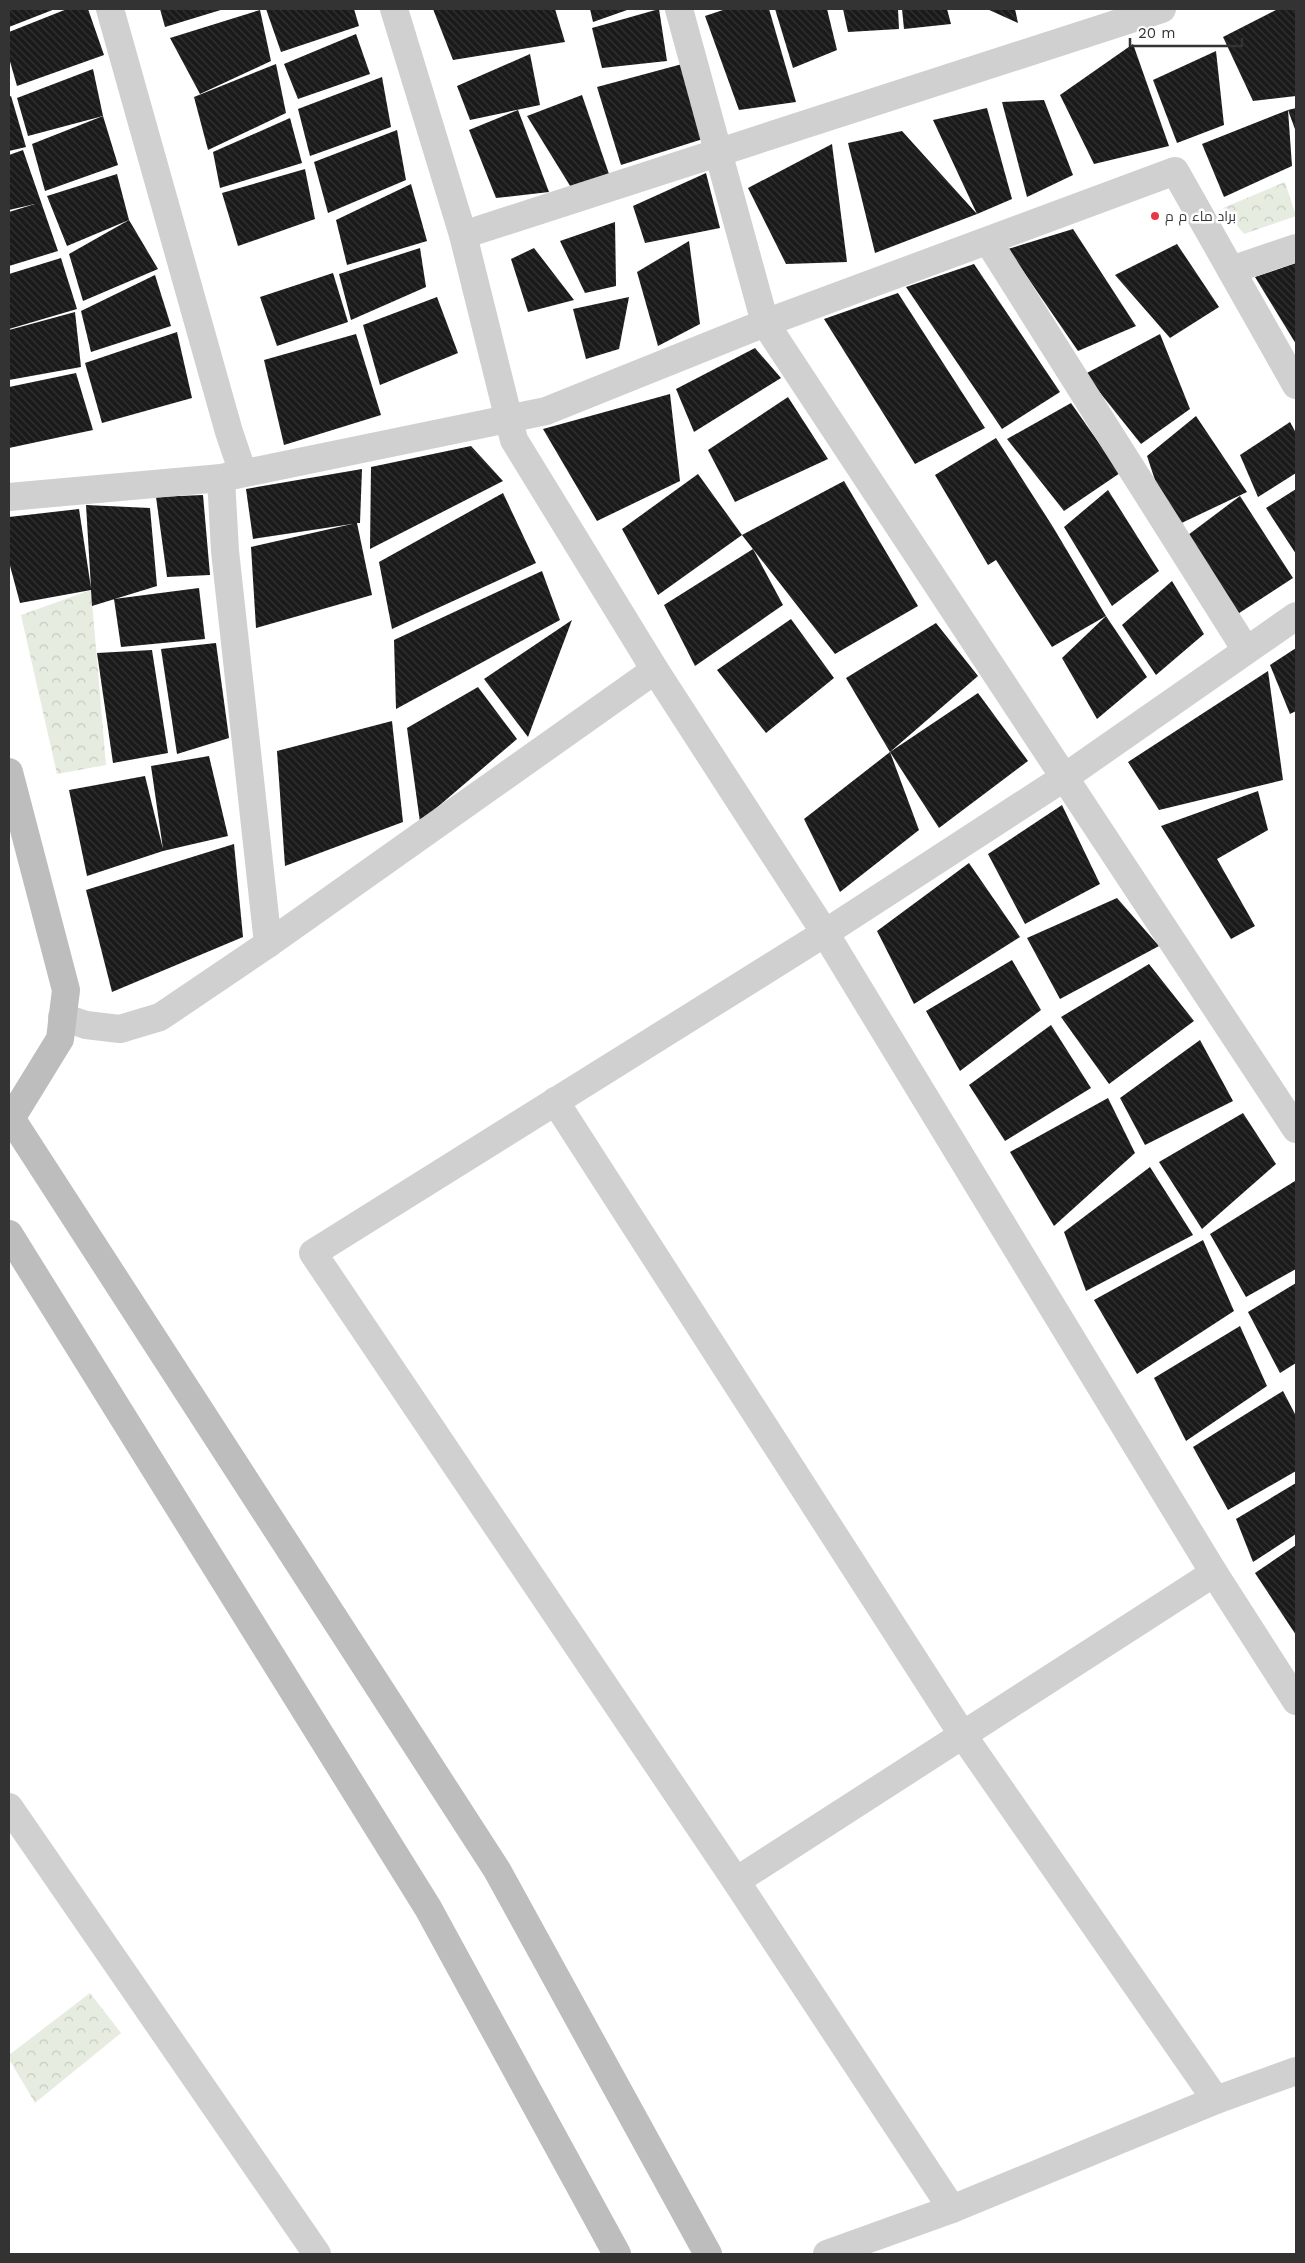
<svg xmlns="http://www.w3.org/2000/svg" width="1305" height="2263" viewBox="0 0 1305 2263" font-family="'Work Sans',Cairo,sans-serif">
	<defs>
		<pattern id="forest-crowns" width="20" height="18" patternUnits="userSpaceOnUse" patternTransform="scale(1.25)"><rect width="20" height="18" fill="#e6ecdf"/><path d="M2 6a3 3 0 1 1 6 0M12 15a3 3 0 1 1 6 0" fill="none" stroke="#c6cbc0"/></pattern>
		<pattern id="building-back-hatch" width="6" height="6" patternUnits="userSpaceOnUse" patternTransform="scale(1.25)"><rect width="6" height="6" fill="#1a1a1a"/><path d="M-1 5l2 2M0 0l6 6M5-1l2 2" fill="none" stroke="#333"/></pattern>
	</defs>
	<rect width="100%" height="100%" fill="#fff"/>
	<g fill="url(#forest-crowns)">
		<polygon points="1285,182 1296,216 1244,234 1223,208"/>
		<polygon points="91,590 106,765 57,774 21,615"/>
		<polygon points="90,1993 121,2033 35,2103 9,2059 9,2055"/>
	</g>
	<g fill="url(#building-back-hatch)">
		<polygon points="9,9 55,9 9,27"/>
		<polygon points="67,9 88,9 104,55 17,86 9,58 9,32"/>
		<polygon points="160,9 224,9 165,27"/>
		<polygon points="266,9 354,9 359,26 281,52"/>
		<polygon points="433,9 555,9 565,42 453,60"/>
		<polygon points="590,9 630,9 593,22"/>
		<polygon points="659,9 667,61 602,68 592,28"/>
		<polygon points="726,9 769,9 796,102 739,110 705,16"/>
		<polygon points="775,9 827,9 837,50 793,68"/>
		<polygon points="843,9 898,9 899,29 848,32"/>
		<polygon points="902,9 947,9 951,24 904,29"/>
		<polygon points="987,9 1015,9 1018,23"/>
		<polygon points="1278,9 1296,9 1296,96 1253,101 1223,37"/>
		<polygon points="260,10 271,61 200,94 170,38"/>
		<polygon points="356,34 370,74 298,99 284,64"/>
		<polygon points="1133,44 1169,146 1094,164 1060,95"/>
		<polygon points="1216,51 1224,125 1177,143 1153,80"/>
		<polygon points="530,54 540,105 470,120 457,86"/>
		<polygon points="686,63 706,138 621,165 597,87"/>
		<polygon points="276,64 286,113 208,150 194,97"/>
		<polygon points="93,69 103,116 28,136 17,98"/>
		<polygon points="382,77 391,127 310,156 298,109"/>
		<polygon points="582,95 610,177 572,189 527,116"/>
		<polygon points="11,96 26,147 9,151 9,97"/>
		<polygon points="1044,100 1073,175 1027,197 1002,102"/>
		<polygon points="987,108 1012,199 977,214 875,253 848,143 902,131 977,214 933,120"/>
		<polygon points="1296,108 1296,132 1288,110"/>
		<polygon points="518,110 549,192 496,198 469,130"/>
		<polygon points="1288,110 1292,166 1224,197 1202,144"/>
		<polygon points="103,116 118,165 45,191 32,144"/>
		<polygon points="290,118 302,163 220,188 213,152"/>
		<polygon points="397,130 406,180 328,213 314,162"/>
		<polygon points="832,144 847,262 786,264 748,188"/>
		<polygon points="23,150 58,251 9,266 9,212 35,204 9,210 9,155"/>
		<polygon points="305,169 315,219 238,246 222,193"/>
		<polygon points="706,173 720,228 645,243 633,206"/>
		<polygon points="117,174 129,220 67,246 47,196"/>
		<polygon points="411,184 427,241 347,265 336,220"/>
		<polygon points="129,220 158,269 83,301 69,254"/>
		<polygon points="615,222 616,286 585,293 560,241"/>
		<polygon points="1073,229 1136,326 1078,351 1008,249"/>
		<polygon points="689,241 700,324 658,346 637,272"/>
		<polygon points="1177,244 1219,307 1170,338 1115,275"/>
		<polygon points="420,248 426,287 351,320 339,274"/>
		<polygon points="534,248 574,300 528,312 511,259"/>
		<polygon points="61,258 77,309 9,329 9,274"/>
		<polygon points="1296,263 1296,344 1255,277"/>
		<polygon points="974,264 1060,392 1002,429 906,287"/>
		<polygon points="333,273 348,322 277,346 260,297"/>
		<polygon points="155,275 171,326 91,352 81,311"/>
		<polygon points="898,293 985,428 915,464 824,319"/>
		<polygon points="437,297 458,353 380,385 363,325"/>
		<polygon points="629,297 619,349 586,359 573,309"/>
		<polygon points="75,312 81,367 9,380 9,330"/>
		<polygon points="177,332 192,398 102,423 85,363"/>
		<polygon points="356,334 381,415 284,445 264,360"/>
		<polygon points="1160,334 1190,409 1141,444 1085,374"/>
		<polygon points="755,348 781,378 694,432 676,389"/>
		<polygon points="76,373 93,430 9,448 9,387"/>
		<polygon points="670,394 680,481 597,521 543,429"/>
		<polygon points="788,397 828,459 735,502 708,450"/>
		<polygon points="1071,403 1120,473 1064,511 1007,439"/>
		<polygon points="1196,416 1247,492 1171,528 1147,456"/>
		<polygon points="1290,422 1296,433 1296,473 1258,497 1240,455"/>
		<polygon points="996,438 1053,527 1106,616 1052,647 996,560 988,565 935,475"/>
		<polygon points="471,446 503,481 370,549 371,467"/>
		<polygon points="362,469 360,523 357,523 372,595 256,628 251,547 352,524 253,539 246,489"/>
		<polygon points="698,474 742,535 658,595 622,529"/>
		<polygon points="844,481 918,606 835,654 742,535"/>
		<polygon points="1296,489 1296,554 1266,508"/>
		<polygon points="1108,490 1159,571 1112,606 1064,527"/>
		<polygon points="503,493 536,563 392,629 379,562"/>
		<polygon points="203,495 210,575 167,577 156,497"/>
		<polygon points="1240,496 1293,578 1233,617 1188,535"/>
		<polygon points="86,505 150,508 157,586 92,606 91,590 20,603 9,562 9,517 79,509 91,588"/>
		<polygon points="753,549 783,605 695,666 664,605"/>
		<polygon points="542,571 560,620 396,709 394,640"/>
		<polygon points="1172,581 1204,634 1156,675 1122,625"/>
		<polygon points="199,588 205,639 121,647 114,599"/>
		<polygon points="1106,616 1147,677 1097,719 1062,658"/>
		<polygon points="791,619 834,678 766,733 717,670"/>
		<polygon points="572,620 528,737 484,679"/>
		<polygon points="936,623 978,676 890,752 846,678"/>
		<polygon points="216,643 229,738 177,754 161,649"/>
		<polygon points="1296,648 1296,711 1290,714 1270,665"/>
		<polygon points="152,650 168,753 113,763 97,653"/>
		<polygon points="1268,671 1283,780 1159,810 1128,762"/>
		<polygon points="478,687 517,739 420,822 407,728"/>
		<polygon points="978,693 1028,761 939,828 890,752"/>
		<polygon points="392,721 403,822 285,866 277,751"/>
		<polygon points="890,752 919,830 840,892 804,819"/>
		<polygon points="209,756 228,836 163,851 87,876 69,790 145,776 163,849 151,766"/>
		<polygon points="1258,791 1268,830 1217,859 1255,926 1231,939 1161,826"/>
		<polygon points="1062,805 1100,884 1025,924 988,854"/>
		<polygon points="234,844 243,937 112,992 86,890"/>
		<polygon points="969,863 1020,937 914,1004 877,931"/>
		<polygon points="1117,898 1159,946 1060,999 1027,938"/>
		<polygon points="1012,960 1041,1010 960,1071 926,1011"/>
		<polygon points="1149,964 1194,1021 1109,1084 1061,1017"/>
		<polygon points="1051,1025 1091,1088 1005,1141 969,1085"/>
		<polygon points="1200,1040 1233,1101 1145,1145 1120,1098"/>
		<polygon points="1108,1098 1135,1153 1054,1226 1010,1152"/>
		<polygon points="1243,1113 1276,1164 1202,1229 1159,1162"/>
		<polygon points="1150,1167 1193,1235 1086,1291 1064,1232"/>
		<polygon points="1295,1181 1296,1269 1246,1297 1210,1234"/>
		<polygon points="1203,1240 1234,1311 1137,1374 1094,1300"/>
		<polygon points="1296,1283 1296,1363 1280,1373 1248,1312"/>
		<polygon points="1240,1326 1267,1386 1186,1441 1154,1378"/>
		<polygon points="1283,1391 1296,1416 1296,1471 1228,1510 1193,1447"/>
		<polygon points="1296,1483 1296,1534 1253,1562 1236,1519"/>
		<polygon points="1296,1545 1296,1635 1255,1573"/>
	</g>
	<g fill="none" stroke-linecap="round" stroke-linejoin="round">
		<g stroke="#d0d0d0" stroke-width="28">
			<polyline points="110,9 229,432 243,473"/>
			<polyline points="394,9 463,235 514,440 655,670 825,933 1214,1573 1296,1701"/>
			<polyline points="679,9 765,323 1296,1129"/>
			<polyline points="463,235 1162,9"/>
			<polyline points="988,241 1246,650"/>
			<polyline points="1231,270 1296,248"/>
			<polyline points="221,478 225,551 268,944"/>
			<polyline points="9,497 221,478 546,411 765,323 1175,171 1296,385"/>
			<polyline points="62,1017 86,1025 120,1029 160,1017 268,944 655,670"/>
			<polyline points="555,1101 962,1734 1216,2100"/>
			<polyline points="9,1807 317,2254"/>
			<polyline points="736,1881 1214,1573"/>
			<polyline points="952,2209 736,1881 313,1253 825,933 1065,777 1296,616"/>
			<polyline points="827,2254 952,2209 1216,2100 1296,2071"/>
		</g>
		<g stroke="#bdbdbd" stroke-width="28">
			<polyline points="9,772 66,990 60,1039 9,1122"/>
			<polyline points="9,1115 497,1870 708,2254"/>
			<polyline points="9,1234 428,1908 617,2254"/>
		</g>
	</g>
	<circle fill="#e63946" stroke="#fff" stroke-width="2" cx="1155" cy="216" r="5"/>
	<g text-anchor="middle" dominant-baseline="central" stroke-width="5" stroke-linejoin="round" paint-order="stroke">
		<g font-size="14" fill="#333" stroke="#fff" text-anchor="start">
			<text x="1165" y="216">براد ماء م م</text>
		</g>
	</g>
	<rect width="1305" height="2263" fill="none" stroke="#333333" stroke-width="20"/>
	<path d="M1130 38v8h112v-8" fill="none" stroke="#333333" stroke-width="2.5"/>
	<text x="1138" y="38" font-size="15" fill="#333333" stroke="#ffffff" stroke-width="4" paint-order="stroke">20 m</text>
</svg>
